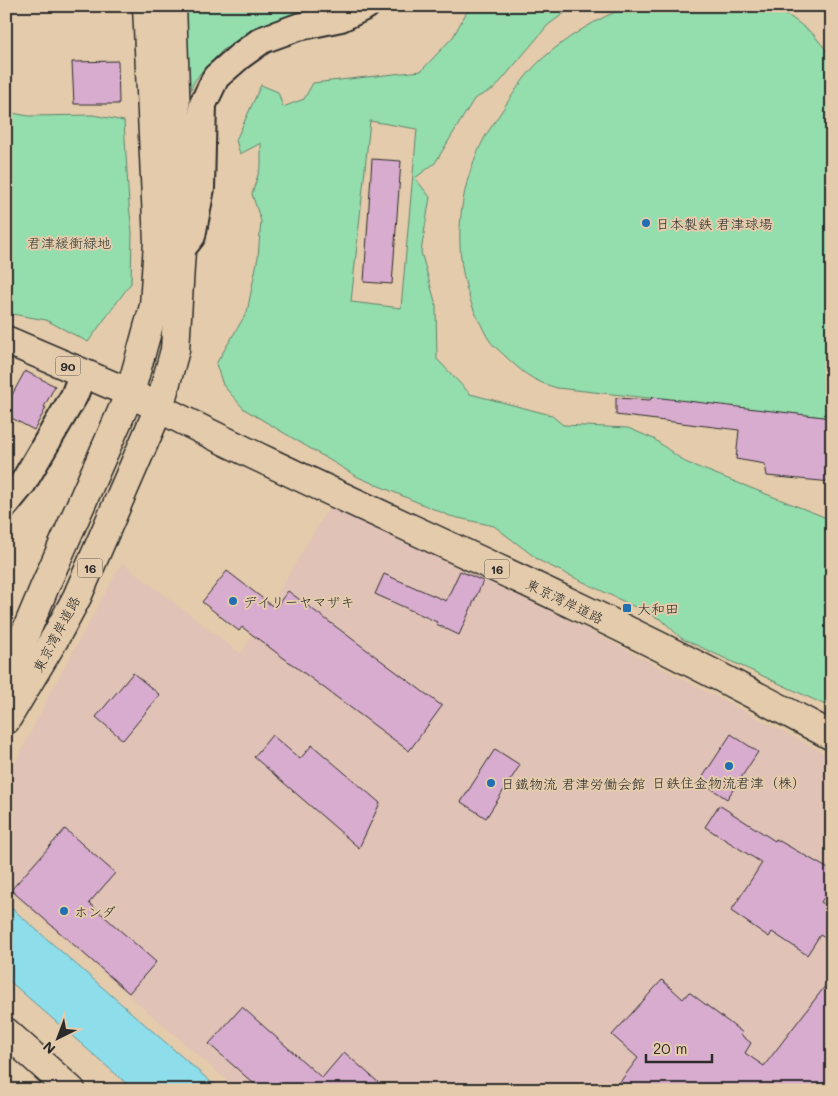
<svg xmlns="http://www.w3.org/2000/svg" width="838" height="1096" viewBox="0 0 838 1096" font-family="Mali,'Klee One',sans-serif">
	<rect width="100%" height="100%" fill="#e3cbab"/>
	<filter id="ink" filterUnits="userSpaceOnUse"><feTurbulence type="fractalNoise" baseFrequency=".02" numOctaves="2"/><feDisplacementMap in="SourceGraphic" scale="10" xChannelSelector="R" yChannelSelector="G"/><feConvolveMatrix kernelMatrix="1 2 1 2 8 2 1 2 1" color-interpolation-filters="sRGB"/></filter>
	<g filter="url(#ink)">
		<polygon fill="#e0c2b6" points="330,506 571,621 832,757 832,1090 238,1090 6,888 6,782 52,690 122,563 241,654"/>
		<g fill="#94ddad" stroke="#60846c" fill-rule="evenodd">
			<polygon points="183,6 304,6 303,17 224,49 202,71 194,82 189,94"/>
			<path d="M470,6H574L548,25L495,88L474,99L435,163L415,178L430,197L421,252L436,305L437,359L470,394L551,415L563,425L628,428L654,439L685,462L832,520V708L681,638L662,620L540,561L494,526L450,516L358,477L244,409L223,385L216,364L247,312L258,257L261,221L252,194L261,165V143L240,154L236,140L261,85L278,92L283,107L304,99L313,83L421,71L453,37ZM370,121L417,129L401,308L351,302Z"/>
			<path d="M630,6H766L792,18L813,34L832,57V418L557,388C532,381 522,372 503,354C499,350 493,346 490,341C485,335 483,327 479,321C450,263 455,191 486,135C492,125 499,116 505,106C515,91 526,74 540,61C565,38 597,18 630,6Z"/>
			<polygon points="6,112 29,116 93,115 124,121 129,205 132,232 131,283 88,342 46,320 6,313"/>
		</g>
		<polygon fill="#8dddea" stroke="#66969e" points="6,903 8,905 220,1090 134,1090 6,978"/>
		<g fill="#d8accf" stroke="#2b2b2b">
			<polygon points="118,61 119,104 74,104 72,62"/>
			<polygon points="372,159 401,161 392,284 364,282"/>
			<polygon points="25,371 55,386 44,407 46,408 34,430 6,415 6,406"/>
			<polygon points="653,397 832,418 832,482 767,476 765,464 736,459 739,430 616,415 616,398 650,400"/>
			<polygon points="227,571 275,608 288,591 442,706 409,751 242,627 239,631 202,602"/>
			<polygon points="460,571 483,581 459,635 436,624 437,622 375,594 384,574 446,601"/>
			<polygon points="133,673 160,695 123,740 96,717"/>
			<polygon points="731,734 758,752 727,799 700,781"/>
			<polygon points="272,735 300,759 312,745 380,803 359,848 254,757"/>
			<polygon points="495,749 520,765 486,818 461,802"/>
			<polygon points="719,805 775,841 776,839 832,871 832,886 821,902 832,909 832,942 820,935 807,955 772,932 769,937 731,911 762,863 705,827"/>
			<polygon points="65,829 115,873 89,903 156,962 129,993 11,890"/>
			<polygon points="832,977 832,1081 826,1090 614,1090 638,1058 612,1035 662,980 683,999 689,992 743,1033 741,1035 751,1043 745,1053 764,1066"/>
			<polygon points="242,1007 322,1078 344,1052 387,1090 261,1090 209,1044"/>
		</g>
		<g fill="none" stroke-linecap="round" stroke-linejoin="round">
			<g stroke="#2b2b2b" stroke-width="30">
				<g id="street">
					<polyline points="181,250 192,236 201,188 203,104 216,77 240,56 262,40 298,27 341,18 366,6"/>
					<polyline points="6,504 23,483 74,396 83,373"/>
				</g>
			</g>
			<g stroke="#2b2b2b" stroke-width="31">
				<g id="secondary">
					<polyline points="130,393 154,306 158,242 147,6"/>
					<polyline points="159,408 175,350 181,250 172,6"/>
				</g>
			</g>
			<g stroke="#2b2b2b" stroke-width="31">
				<g id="primary">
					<polyline points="6,340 130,393"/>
					<polyline points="6,1032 71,1090"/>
				</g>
			</g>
			<g stroke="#2b2b2b" stroke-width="31">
				<g id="highway">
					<path d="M6,671L17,653L45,586L130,393C271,467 418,530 562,599C653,642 743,688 832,736"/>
					<polyline points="6,720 55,638 77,597 159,408"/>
				</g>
			</g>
			<use href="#street" stroke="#e3cbab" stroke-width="26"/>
			<use href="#secondary" stroke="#e3cbab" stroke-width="28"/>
			<use href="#primary" stroke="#e3cbab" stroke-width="28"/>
			<use href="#highway" stroke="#e3cbab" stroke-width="28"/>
		</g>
	</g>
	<g fill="#1f6fb2" stroke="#e3cbab" stroke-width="2">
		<circle cx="646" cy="223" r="5"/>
		<circle cx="233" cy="601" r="5"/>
		<rect x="622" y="603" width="10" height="10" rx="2.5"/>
		<circle cx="729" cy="766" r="5"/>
		<circle cx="491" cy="783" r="5"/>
		<circle cx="64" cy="911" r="5"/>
	</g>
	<g text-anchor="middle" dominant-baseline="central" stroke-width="4" stroke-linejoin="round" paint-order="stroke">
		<g fill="#e3cbab" stroke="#625b51" stroke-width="1">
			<rect x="55.5" y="356.5" width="25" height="19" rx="4"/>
			<rect x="77.5" y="558.5" width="25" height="19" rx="4"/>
			<rect x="484.5" y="559.5" width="25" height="19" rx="4"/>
		</g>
		<g font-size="12" font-weight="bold" fill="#2b2b2b">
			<text x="68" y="366">90</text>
			<text x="90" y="568">16</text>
			<text x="497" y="569">16</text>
		</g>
		<g font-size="14" fill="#2b2b2b" stroke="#e3cbab" text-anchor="start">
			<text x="656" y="223">日本製鉄 君津球場</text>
			<text x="243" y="601">デイリーヤマザキ</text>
			<text x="637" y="608">大和田</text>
			<text x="729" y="782" text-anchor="middle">日鉄住金物流君津（株）</text>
			<text x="501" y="783">日鐵物流 君津労働会館</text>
			<text x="74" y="911">ホンダ</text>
		</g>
		<g font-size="14" fill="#363d38" stroke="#e3cbab">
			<text x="69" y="242">君津緩衝緑地</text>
		</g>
		<g font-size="14" fill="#2b2b2b" stroke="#e3cbab">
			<text transform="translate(565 601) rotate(26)">東京湾岸道路</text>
			<text transform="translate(56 634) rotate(-62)">東京湾岸道路</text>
		</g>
	</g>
	<rect width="838" height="1096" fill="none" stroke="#e3cbab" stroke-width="25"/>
	<rect x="12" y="12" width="813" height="1071" fill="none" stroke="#2b2b2b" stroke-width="2" filter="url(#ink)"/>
	<g transform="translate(58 1038) rotate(222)" stroke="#e3cbab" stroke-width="4" paint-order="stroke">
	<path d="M0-4L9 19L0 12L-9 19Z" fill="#2b2b2b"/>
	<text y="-8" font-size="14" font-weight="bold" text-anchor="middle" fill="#2b2b2b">N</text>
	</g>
	<path d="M646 1054v8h66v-8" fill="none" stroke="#2b2b2b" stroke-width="2.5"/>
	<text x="653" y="1054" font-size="15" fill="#2b2b2b" stroke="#e3cbab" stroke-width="4" paint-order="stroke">20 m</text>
</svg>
